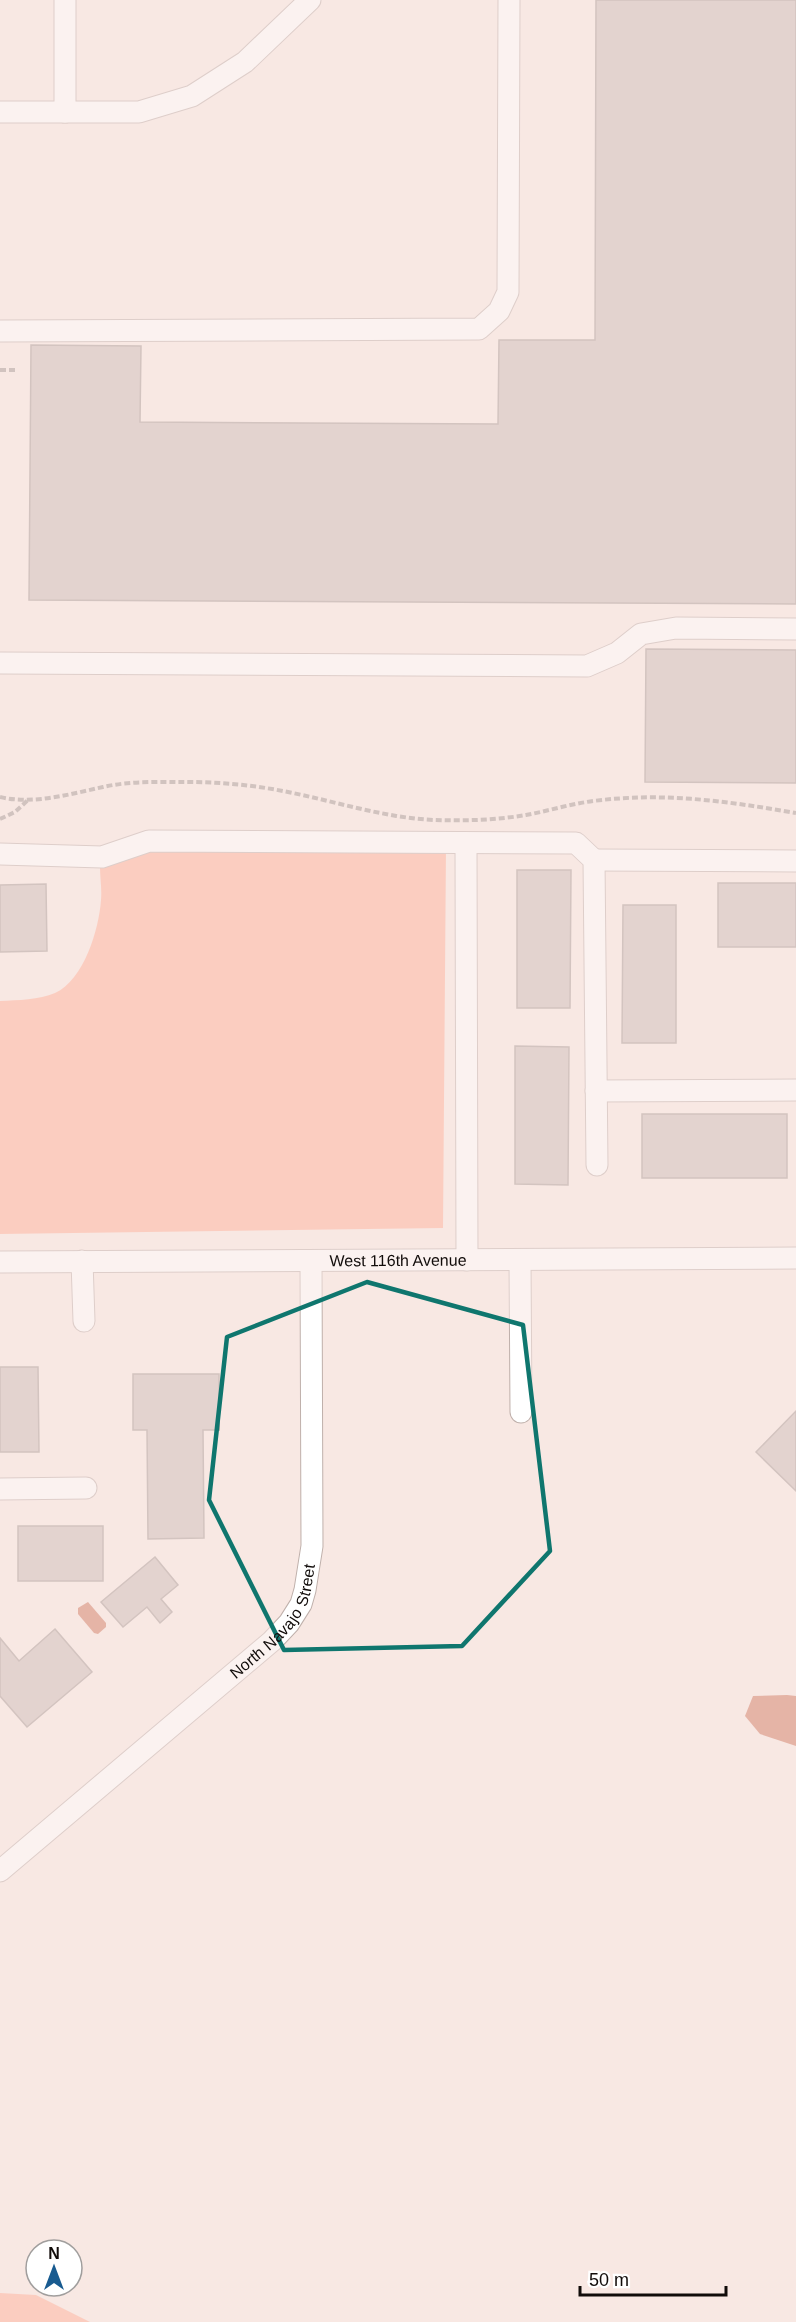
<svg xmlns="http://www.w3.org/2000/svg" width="796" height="2322" viewBox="0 0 796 2322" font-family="Helvetica,sans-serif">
	<rect width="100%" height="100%" fill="#f8e8e3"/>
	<g fill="#ffae95">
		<path d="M446,848L443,1228L0,1234V1001C18,1000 39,1000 55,993C84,980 99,929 101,900C102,889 100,878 100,867L153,849Z"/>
		<polygon points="0,2293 36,2295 90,2322 0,2322"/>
	</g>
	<g fill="#ce765b">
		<polygon points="88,1602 106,1623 106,1627 98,1634 94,1633 78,1614 78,1608"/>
		<polygon points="787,1695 796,1696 796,1746 760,1734 745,1716 753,1696"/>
	</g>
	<g fill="#cabab6" stroke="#a79994" stroke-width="1.5">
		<polygon points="596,0 796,0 796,604 29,600 31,345 141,346 140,422 498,424 499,340 595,340"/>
		<polygon points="646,649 796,650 796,783 645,782"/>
		<polygon points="517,870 571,870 570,1008 517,1008"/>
		<rect x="718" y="883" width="78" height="64"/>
		<polygon points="46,884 47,951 0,952 0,885"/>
		<polygon points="623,905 676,905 676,1043 622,1043"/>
		<polygon points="515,1046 569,1047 568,1185 515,1184"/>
		<rect x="642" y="1114" width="145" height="64"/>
		<polygon points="0,1367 38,1367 39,1452 0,1452"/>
		<polygon points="133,1374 219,1374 219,1430 203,1430 204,1538 148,1539 147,1430 133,1430"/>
		<polygon points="796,1411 796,1491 756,1452"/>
		<rect x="18" y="1526" width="85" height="55"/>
		<polygon points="155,1557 178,1585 161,1599 172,1612 160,1623 147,1607 123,1627 101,1602"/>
		<polygon points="55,1629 92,1672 27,1727 0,1696 0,1638 19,1661"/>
	</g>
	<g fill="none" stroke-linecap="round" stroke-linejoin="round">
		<g stroke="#bfb0ab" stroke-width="23">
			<g id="minor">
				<polyline points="0,112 139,112 192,96 245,62 310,0"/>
				<polyline points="65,112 65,0"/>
				<polyline points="0,331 479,329 499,311 508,292 509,0"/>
				<polyline points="0,663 587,666 617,653 641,634 676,628 796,629"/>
				<polyline points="466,843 467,1260"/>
				<polyline points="0,854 102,857 149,841 576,843 594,860 597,1165"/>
				<polyline points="594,860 796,861"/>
				<polyline points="596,1091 796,1090"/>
				<polyline points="520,1260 521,1412"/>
				<polyline points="82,1261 84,1321"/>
				<path id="s1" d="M0,1262L796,1258"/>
				<polyline points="0,1489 86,1488"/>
				<path id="s2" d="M0,1871L272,1641L289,1623L301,1604L305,1590L312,1546L311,1261"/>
			</g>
		</g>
		<g stroke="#a29793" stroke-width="4" stroke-dasharray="6 3" stroke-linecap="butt">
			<polyline points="0,370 18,370"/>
			<path d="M0,797C34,805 70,794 103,787C129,781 158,782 185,782C219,782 254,785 288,792C338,802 385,818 435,820C465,821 497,820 526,815C548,811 570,804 593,801C664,792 726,801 796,813"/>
			<polyline points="0,819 15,812 28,800"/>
		</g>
		<use href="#minor" stroke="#fff" stroke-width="21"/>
	</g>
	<path d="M0 0H796V2322H0ZM367,1282L523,1325L550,1551L462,1646L284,1650L209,1500L227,1337Z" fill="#f8e8e3" fill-opacity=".55" fill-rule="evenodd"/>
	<path fill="none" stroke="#0f766e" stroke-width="4.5" stroke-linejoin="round" d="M367,1282L523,1325L550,1551L462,1646L284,1650L209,1500L227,1337Z"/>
	<g text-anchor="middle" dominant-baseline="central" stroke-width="6" stroke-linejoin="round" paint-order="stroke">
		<g font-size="16" fill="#110c0a" stroke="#fff">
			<text stroke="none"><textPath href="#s1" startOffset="398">West 116th Avenue</textPath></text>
			<text stroke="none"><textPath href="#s2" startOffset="374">North Navajo Street</textPath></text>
		</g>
	</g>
	<g transform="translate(54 2268)"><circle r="28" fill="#ffffff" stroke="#a09e9d" stroke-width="1.5"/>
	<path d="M0-4.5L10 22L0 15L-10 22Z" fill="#195b90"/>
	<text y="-9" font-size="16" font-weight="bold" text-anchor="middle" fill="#110c0a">N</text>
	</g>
	<path d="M580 2286v9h146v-9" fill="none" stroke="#110c0a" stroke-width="3"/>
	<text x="589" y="2286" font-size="18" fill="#110c0a" stroke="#ffffff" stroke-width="4.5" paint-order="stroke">50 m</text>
</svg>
